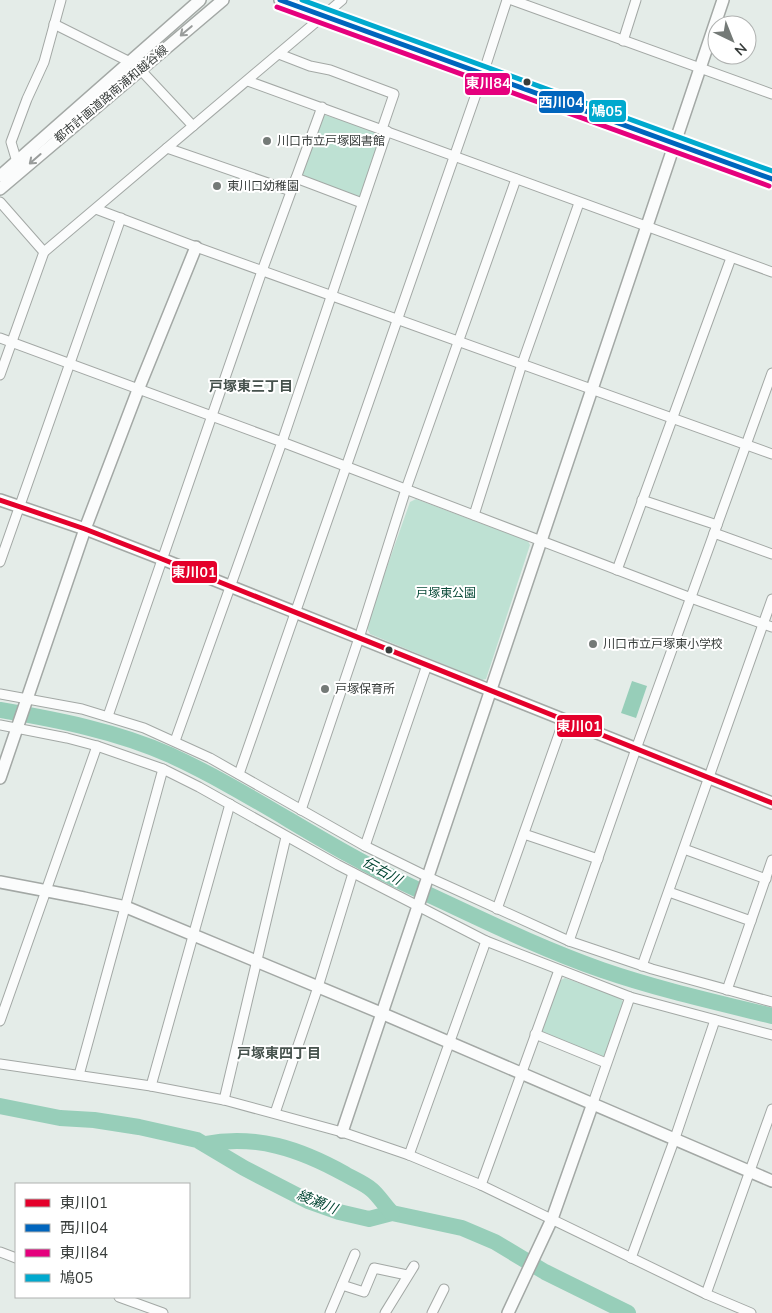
<svg xmlns="http://www.w3.org/2000/svg" width="772" height="1313" viewBox="0 0 772 1313" font-family="'Nunito Sans','Noto Sans JP',sans-serif">
	<rect width="100%" height="100%" fill="#e4ece8"/>
	<g fill="#bee1d3">
		<polygon points="325,115 379,132 382,137 361,196 358,198 304,178 301,174 320,119"/>
		<polygon points="416,499 528,541 530,545 486,679 482,680 370,634 366,626 410,502"/>
		<polygon points="565,978 620,998 624,1003 605,1056 602,1057 543,1033 541,1030 559,981"/>
	</g>
	<polygon fill="#97ceb9" points="632,681 647,686 636,718 621,713"/>
	<g fill="none" stroke-linecap="round" stroke-linejoin="round">
		<g stroke="#97ceb9" stroke-width="16">
			<path d="M0,710C58,720 116,731 170,755C253,793 327,848 410,886C473,915 536,947 602,970C657,989 715,1002 772,1016"/>
			<polyline points="0,1106 60,1118 94,1120 139,1127 197,1140 244,1168 308,1201 339,1212 369,1219 392,1213 462,1228 495,1242 545,1272 628,1313"/>
			<path d="M205,1144C256,1134 300,1149 345,1174C353,1179 364,1183 372,1190C379,1196 385,1206 392,1213"/>
		</g>
		<g stroke="#a3a8a5" stroke-width="11">
			<g id="minor">
				<polyline points="512,0 772,94"/>
				<polyline points="54,24 136,65 193,126"/>
				<polyline points="623,41 636,0"/>
				<polyline points="279,54 310,66 330,70 394,94 382,129"/>
				<polyline points="248,81 772,272"/>
				<polyline points="167,148 291,191"/>
				<polyline points="17,162 11,142 27,99 44,62 61,0"/>
				<polyline points="296,178 362,203"/>
				<polyline points="0,202 44,252"/>
				<polyline points="96,209 196,247 772,454"/>
				<polyline points="0,338 282,442 691,598 772,627"/>
				<polyline points="0,375 44,252 342,0"/>
				<polyline points="642,500 717,525"/>
				<polyline points="474,515 522,364 579,203"/>
				<polyline points="714,533 772,554"/>
				<polyline points="0,562 121,218"/>
				<polyline points="617,570 731,258"/>
				<polyline points="0,694 82,709 144,728 210,758 365,846 428,877 569,941 652,969 772,1002"/>
				<polyline points="108,716 262,271 322,107"/>
				<polyline points="0,725 67,738 97,746 163,769 199,787 338,865 486,941 630,997 772,1035"/>
				<polyline points="175,741 282,442 387,131"/>
				<polyline points="239,774 483,74 507,0"/>
				<polyline points="301,810 359,638 406,489 516,179"/>
				<polyline points="524,834 598,859"/>
				<polyline points="365,846 427,665"/>
				<polyline points="684,849 766,879"/>
				<polyline points="669,892 751,921"/>
				<polyline points="497,909 564,720"/>
				<polyline points="569,941 636,749 772,373"/>
				<polyline points="642,966 772,599"/>
				<polyline points="727,990 772,860"/>
				<polyline points="0,1021 97,746"/>
				<polyline points="535,1034 606,1063"/>
				<polyline points="0,1064 151,1086 224,1100 342,1132 409,1155 481,1185 706,1294 751,1313"/>
				<polyline points="79,1075 163,769"/>
				<polyline points="151,1086 230,804"/>
				<polyline points="224,1100 286,837"/>
				<polyline points="593,1103 630,997"/>
				<polyline points="275,1113 318,987 353,873"/>
				<polyline points="409,1155 486,941"/>
				<polyline points="481,1185 559,970"/>
				<polyline points="0,1252 16,1258"/>
				<polyline points="631,1258 675,1138 715,1020"/>
				<polyline points="342,1285 364,1292 374,1268 407,1275"/>
				<polyline points="706,1294 772,1109"/>
				<polyline points="119,1297 163,1313"/>
				<polyline points="330,1313 355,1254"/>
				<polyline points="385,1313 414,1266"/>
				<polyline points="432,1313 444,1289"/>
			</g>
		</g>
		<g stroke="#a3a8a5" stroke-width="14">
			<g id="tertiary">
				<polyline points="280,0 772,179"/>
				<polyline points="0,176 200,0"/>
				<polyline points="0,189 223,0"/>
				<polyline points="0,500 85,529 162,559 772,803"/>
				<polyline points="0,778 85,529 138,390 196,247"/>
				<polyline points="0,882 84,898 126,907 381,1013 772,1181"/>
				<polyline points="342,1132 723,0"/>
				<polyline points="508,1313 552,1219 593,1103"/>
			</g>
		</g>
		<use href="#minor" stroke="#fbfcfc" stroke-width="9"/>
		<use href="#tertiary" stroke="#fbfcfc" stroke-width="11"/>
		<g stroke="#fff" stroke-width="9">
			<polyline id="bus-1" points="0,500 85,529 162,559 772,803"/>
		</g>
		<g stroke="#fff" stroke-width="9">
			<polyline id="bus-2" points="280,0 772,179"/>
		</g>
		<g stroke="#fff" stroke-width="9">
			<polyline id="bus-3" points="277,7 769,186"/>
		</g>
		<g stroke="#fff" stroke-width="9">
			<polyline id="bus-4" points="302,0 772,171"/>
		</g>
		<use href="#bus-1" stroke="#e4002b" stroke-width="5"/>
		<use href="#bus-2" stroke="#0065bd" stroke-width="5"/>
		<use href="#bus-3" stroke="#e5007d" stroke-width="5"/>
		<use href="#bus-4" stroke="#00a9ce" stroke-width="5"/>
	</g>
	<defs><path id="oneway-shaft" d="M-6 0H5M1.5-3L5.5 0L1.5 3" fill="none" stroke-width="1.6" stroke-linecap="round" stroke-linejoin="round" transform="scale(1.25)"/></defs>
	<g stroke="#999c9b">
		<use href="#oneway-shaft" transform="translate(186 31) rotate(140)"/>
		<use href="#oneway-shaft" transform="translate(35 159) rotate(139)"/>
	</g>
	<g fill="#373c3a" stroke="#fff" stroke-width="2">
		<circle cx="527" cy="82" r="4.5"/>
		<circle cx="389" cy="650" r="4.5"/>
	</g>
	<g fill="#747a77" stroke="#fff" stroke-width="2">
		<circle cx="267" cy="141" r="5"/>
		<circle cx="217" cy="186" r="5"/>
		<circle cx="593" cy="644" r="5"/>
		<circle cx="325" cy="689" r="5"/>
	</g>
	<g text-anchor="middle" dominant-baseline="central" stroke-width="4" stroke-linejoin="round" paint-order="stroke">
		<g font-size="12" fill="#373c3a" stroke="#fff">
			<text transform="translate(111 94) rotate(-40)">都市計画道路南浦和越谷線</text>
		</g>
		<g font-size="12" fill="#373c3a" stroke="#fff" text-anchor="start">
			<text x="277" y="141">川口市立戸塚図書館</text>
			<text x="227" y="186">東川口幼稚園</text>
			<text x="603" y="644">川口市立戸塚東小学校</text>
			<text x="335" y="689">戸塚保育所</text>
		</g>
		<g font-size="12" fill="#094a38" stroke="#fff">
			<text x="446" y="593">戸塚東公園</text>
		</g>
		<g font-size="14" font-weight="bold" fill="#46524d" stroke="#fff">
			<text x="251" y="386">戸塚東三丁目</text>
			<text x="279" y="1053">戸塚東四丁目</text>
		</g>
		<g font-size="14" font-style="italic" fill="#044734" stroke="#fff">
			<text transform="translate(382 871) rotate(29)">伝右川</text>
			<text transform="translate(317 1202) rotate(22)">綾瀬川</text>
		</g>
	</g>
	<g stroke="#fff" stroke-width="2">
		<rect x="464" y="72" width="47" height="24" rx="5" fill="#e5007d"/>
		<rect x="538" y="90" width="47" height="24" rx="5" fill="#0065bd"/>
		<rect x="588" y="99" width="39" height="24" rx="5" fill="#00a9ce"/>
		<rect x="171" y="560" width="47" height="24" rx="5" fill="#e4002b"/>
		<rect x="556" y="714" width="47" height="24" rx="5" fill="#e4002b"/>
	</g>
	<g font-size="14" text-anchor="middle" font-weight="bold" fill="#fff">
		<text x="488" y="88">東川84</text>
		<text x="561" y="107">西川04</text>
		<text x="607" y="116">鳩05</text>
		<text x="194" y="577">東川01</text>
		<text x="579" y="731">東川01</text>
	</g>
	<rect x="15" y="1183" width="175" height="115" fill="#ffffff" stroke="#afb1b0"/>
	<rect x="25" y="1199" width="25" height="8" fill="#e4002b" stroke="#afb1b0"/>
	<text x="60" y="1208" font-size="15" fill="#373c3a">東川01</text>
	<rect x="25" y="1224" width="25" height="8" fill="#0065bd" stroke="#afb1b0"/>
	<text x="60" y="1233" font-size="15" fill="#373c3a">西川04</text>
	<rect x="25" y="1249" width="25" height="8" fill="#e5007d" stroke="#afb1b0"/>
	<text x="60" y="1258" font-size="15" fill="#373c3a">東川84</text>
	<rect x="25" y="1274" width="25" height="8" fill="#00a9ce" stroke="#afb1b0"/>
	<text x="60" y="1283" font-size="15" fill="#373c3a">鳩05</text>
	<g transform="translate(732 40) rotate(137)"><circle r="24" fill="#ffffff" stroke="#afb1b0"/>
	<path d="M0-4L9 19L0 12L-9 19Z" fill="#747a77"/>
	<text y="-8" font-size="14" font-weight="bold" text-anchor="middle" fill="#373c3a">N</text>
	</g>
</svg>
